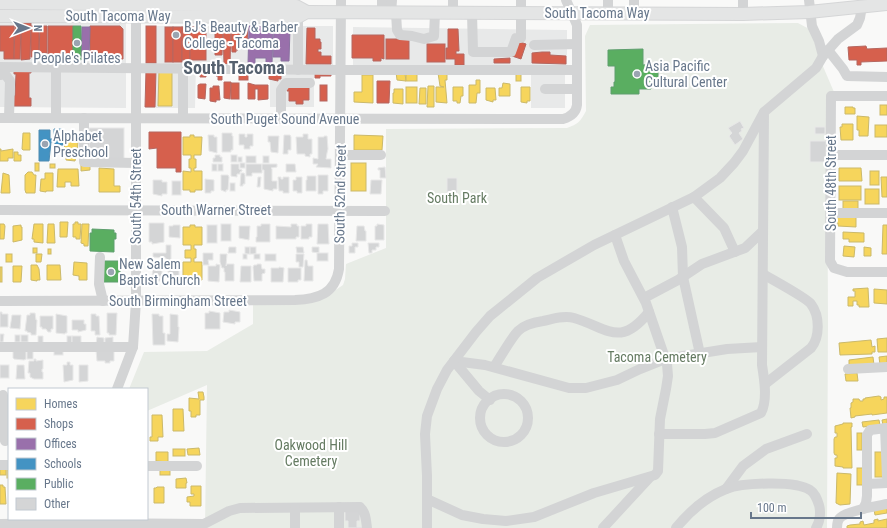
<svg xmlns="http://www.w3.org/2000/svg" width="887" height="528" viewBox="0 0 887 528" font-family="'Roboto Condensed',sans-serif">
	<rect width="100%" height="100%" fill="#f9f9f8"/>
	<g fill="#e8e9e9">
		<polygon points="0,23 126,23 126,108 0,107"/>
		<polygon points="146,26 333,26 333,65 196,64 195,108 146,108"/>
		<polygon points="353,27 567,30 567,66 353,65"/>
		<rect x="270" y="72" width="44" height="35"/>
		<rect x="531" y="72" width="34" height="36"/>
	</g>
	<path fill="#e8ece6" d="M798,23L811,30L819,57L834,92L827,96L828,322L827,528H205L207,385L147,411V389H129L144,352L207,351L253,324V304L328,295L343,285L345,279L346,264L386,248V129L567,128C578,124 580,122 586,111L585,36L590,25Z"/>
	<g fill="#f6d55c" stroke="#cbb96a">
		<polygon points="159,70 172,70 172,106 158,106"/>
		<polygon points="396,72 405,74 406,81 397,80"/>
		<polygon points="438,73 447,73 447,80 445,80 447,103 436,102 436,87 444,87 440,86"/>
		<rect x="516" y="73" width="5" height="8"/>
		<rect x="406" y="74" width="11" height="7"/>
		<polygon points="362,75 373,75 373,103 354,102 354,92 362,92"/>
		<polygon points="476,80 480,80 480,93 477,93 476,103 469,103 469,85 476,85"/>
		<polygon points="503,83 510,84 510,96 499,96 499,88 502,88"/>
		<polygon points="428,86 434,86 434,107 427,107"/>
		<rect x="406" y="87" width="11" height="16"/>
		<polygon points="453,87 463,87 463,96 461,96 460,103 457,103 457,101 453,101"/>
		<polygon points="521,87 530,87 530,101 527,101 527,103 521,102"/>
		<polygon points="420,88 426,88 426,104 419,104"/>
		<polygon points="486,88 495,88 496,100 493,100 493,102 486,100"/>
		<polygon points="394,89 403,89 403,104 393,103 393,93 394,93"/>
		<rect x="880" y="105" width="7" height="10"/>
		<polygon points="845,107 853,107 853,108 855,108 855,114 845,114"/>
		<polygon points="857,116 869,117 868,136 859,136 859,130 857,130"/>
		<polygon points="842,124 853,124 853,140 841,140 840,127 842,127"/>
		<rect x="875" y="125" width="12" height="12"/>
		<polygon points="23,133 30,133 30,150 23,150 22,149"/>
		<polygon points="190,135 194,135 194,137 202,137 201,155 194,155 194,159 196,159 196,168 194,168 194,171 202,171 202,190 195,190 195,192 190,192 190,190 183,190 183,171 191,172 191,168 189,168 189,159 191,159 191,155 183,155 183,137 190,137"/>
		<polygon points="354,135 383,136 382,150 354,150"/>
		<polygon points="65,139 77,140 78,141 77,156 76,156 75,161 66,160 66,154 64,154"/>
		<polygon points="0,149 1,149 1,151 13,149 13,158 8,158 8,161 0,161"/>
		<polygon points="14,152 18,152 18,155 21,155 21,161 14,161"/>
		<rect x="35" y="163" width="4" height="8"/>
		<rect x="351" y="163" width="15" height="28"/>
		<rect x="50" y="164" width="5" height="4"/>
		<polygon points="81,164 90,164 90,170 81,171"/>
		<polygon points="99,168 114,169 114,186 120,186 120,192 99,192"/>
		<polygon points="839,168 861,168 862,181 839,181"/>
		<polygon points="58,169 78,169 79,186 71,186 71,182 65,182 65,187 57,187"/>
		<rect x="870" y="171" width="9" height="14"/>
		<polygon points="28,172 32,172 34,175 36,175 35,193 26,193 25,190 25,175"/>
		<polygon points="3,173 9,175 10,193 1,193"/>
		<polygon points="45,173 53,173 53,191 46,191 46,192 40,191 41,179 45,179"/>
		<polygon points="881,177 887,177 887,197 882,197"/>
		<rect x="839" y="186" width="22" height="14"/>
		<rect x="865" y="189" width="14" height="15"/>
		<rect x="843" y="201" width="15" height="8"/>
		<polygon points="837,216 856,216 856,227 838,226 838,223 836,223"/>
		<polygon points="60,222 68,222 67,237 60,237"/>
		<polygon points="75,222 78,222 78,224 81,224 80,239 76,239 76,237 73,237 73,224 75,224"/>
		<polygon points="0,224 4,224 5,226 4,239 0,239"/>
		<polygon points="34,224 43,224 43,243 34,242 34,239 32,239"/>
		<polygon points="48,224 54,224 55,243 47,243"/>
		<polygon points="82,224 89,224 88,246 84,246 84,244 81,243"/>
		<polygon points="21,225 21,227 22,227 22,240 13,242 13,226"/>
		<polygon points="190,225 195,225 195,227 202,227 202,245 194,245 194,249 196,249 196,258 194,258 194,262 202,262 202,280 195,280 195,282 190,282 190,280 183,280 183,262 191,262 191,258 185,258 185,250 191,250 191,245 183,245 183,227 190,227"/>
		<polygon points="883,225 887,225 887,254 882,254"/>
		<polygon points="843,232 864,233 864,242 849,242 849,239 843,239"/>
		<polygon points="844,246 855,247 854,257 843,256"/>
		<polygon points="864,247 871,248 871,256 864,256"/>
		<rect x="33" y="248" width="4" height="5"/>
		<rect x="48" y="249" width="3" height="5"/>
		<rect x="6" y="254" width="6" height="8"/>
		<polygon points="36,254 42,254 41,262 36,262"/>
		<polygon points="74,262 87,263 87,280 79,280 79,276 73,275"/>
		<polygon points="31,265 37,265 39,269 40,280 37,280 37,281 31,280"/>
		<polygon points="47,265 60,265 61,280 47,280"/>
		<polygon points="13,266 22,266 21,282 13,282"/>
		<rect x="0" y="267" width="2" height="15"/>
		<polygon points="868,288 869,307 859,307 859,305 857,305 857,301 853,301 853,306 848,306 848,297 855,297 855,291 853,291 853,289"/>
		<polygon points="874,289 887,290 887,304 874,303"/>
		<polygon points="887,338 887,352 878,352 877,339"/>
		<polygon points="871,340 872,347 875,346 875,352 872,352 872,354 840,355 839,343"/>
		<polygon points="887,356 887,364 880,365 879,357"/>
		<polygon points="873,357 874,365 849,367 849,360"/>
		<polygon points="857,373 858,381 846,381 845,374"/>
		<polygon points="198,392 203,392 204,397 204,400 200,400 200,415 196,415 196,417 191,417 191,411 189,411 189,398 199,399"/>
		<polygon points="879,396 881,397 881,400 884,399 884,397 887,397 887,413 872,415 872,414 855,416 855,417 851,418 850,408 851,408 851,403 853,402 853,399 859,399 860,401 863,401 863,399 865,399 865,398"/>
		<polygon points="173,409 183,409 184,431 173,431"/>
		<polygon points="152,415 162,415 163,437 158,437 158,441 150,441 150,437 152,437"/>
		<polygon points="887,419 887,424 883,425 882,420"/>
		<polygon points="879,420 880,425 863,427 862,422"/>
		<polygon points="843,423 852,423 852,427 851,427 852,468 843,468 843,467 835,466 835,458 837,458 837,455 835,455 834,453 834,439 835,437 837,437 837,433 835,433 835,426 843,424"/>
		<rect x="857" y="433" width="5" height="17"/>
		<polygon points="199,448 200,455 188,455 187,449"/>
		<rect x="173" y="449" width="12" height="7"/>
		<polygon points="156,452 168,452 168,462 156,461"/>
		<rect x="875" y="452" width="8" height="25"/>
		<rect x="857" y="468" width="6" height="17"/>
		<rect x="0" y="469" width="6" height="6"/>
		<rect x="160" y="469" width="10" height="6"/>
		<rect x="7" y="470" width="2" height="8"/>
		<polygon points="837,473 851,474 850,504 840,505 836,503"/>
		<polygon points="186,478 187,483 186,483 186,488 176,488 176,479"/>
		<polygon points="0,485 3,485 3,487 5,487 6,504 0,504"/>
		<polygon points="191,486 201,486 201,506 190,506 190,502 187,502 187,497 194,496 194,494 191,494"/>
		<polygon points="157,487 164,487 164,503 154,503 154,488 156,488"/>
		<polygon points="887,508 887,513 875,515 874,510"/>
		<polygon points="878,519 878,521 887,519 887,528 847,528 847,526 850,525 860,524 860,522 863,521 864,525 874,523 874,520"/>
	</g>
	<g fill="#d6604d" stroke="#b56760">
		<polygon points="21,23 31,23 30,59 21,60"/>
		<polygon points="0,26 14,26 14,59 4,59 4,51 0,51"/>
		<polygon points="15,26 21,26 20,59 14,59"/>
		<polygon points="31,26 39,26 39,56 31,57"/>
		<polygon points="40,26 47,26 47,53 39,53"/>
		<polygon points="48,26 73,26 73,62 52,62 52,59 48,59"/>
		<polygon points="90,26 120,26 123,29 123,59 106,59 106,53 90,53"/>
		<rect x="146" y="26" width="10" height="37"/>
		<rect x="165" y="27" width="8" height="35"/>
		<rect x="173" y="27" width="9" height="35"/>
		<rect x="182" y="27" width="8" height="33"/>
		<rect x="190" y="27" width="16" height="33"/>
		<polygon points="215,27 223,27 222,55 215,55"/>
		<polygon points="223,27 231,27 230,64 224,64"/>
		<polygon points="240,27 248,27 247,44 241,44"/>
		<polygon points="231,28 239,28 240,47 238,47 238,50 236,50 236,47 236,52 232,52"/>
		<polygon points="307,28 315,28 315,39 320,39 320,42 321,42 321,49 318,49 318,52 321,52 321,56 331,56 331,64 306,64"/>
		<polygon points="448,29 458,29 459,51 456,51 456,54 464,54 464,65 455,65 455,59 446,59 446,48 448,48"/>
		<polygon points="352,35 384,35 384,59 381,58 381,61 373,61 373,58 352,58"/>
		<rect x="386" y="39" width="23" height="20"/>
		<polygon points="517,41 526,44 521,59 512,56"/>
		<rect x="427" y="44" width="18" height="18"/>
		<polygon points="866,46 867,49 887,48 887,61 861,62 861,65 857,65 857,60 849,60 848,47"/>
		<polygon points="542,52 550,52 550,55 566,56 566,64 532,63 532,53"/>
		<polygon points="510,58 510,63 494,63 494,59"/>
		<polygon points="14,69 31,69 31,73 29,73 29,98 31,98 31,106 14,106 14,96 15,96 16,74 14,74"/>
		<polygon points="146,70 156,70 155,107 145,107"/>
		<polygon points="216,70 222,71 222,80 218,80 218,76 216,76"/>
		<polygon points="201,71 206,71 206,77 200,77"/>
		<rect x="239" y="71" width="9" height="9"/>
		<polygon points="315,71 331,72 331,76 320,76 320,78 315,78"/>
		<polygon points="269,72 281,72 281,79 278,79 278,81 269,79"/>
		<polygon points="377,81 390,81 389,103 377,103"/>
		<polygon points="224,82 231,82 230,99 224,98"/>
		<rect x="231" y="83" width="8" height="16"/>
		<polygon points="248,83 255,85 268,85 268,99 258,100 258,89 255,89 255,99 248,99"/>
		<polygon points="200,84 206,84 205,99 198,98 198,85"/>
		<rect x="320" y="85" width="7" height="16"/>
		<polygon points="213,86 219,86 219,88 220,100 216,100 216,102 210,101 210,88 213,88"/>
		<polygon points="287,87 309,87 309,100 303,100 303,104 296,104 296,101 289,101 289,91 287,91"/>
		<polygon points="149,132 181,132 181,172 176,172 176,168 157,168 157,148 149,149"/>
	</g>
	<g fill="#9970ab" stroke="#8a72a1">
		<polygon points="249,26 273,27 272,64 266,64 266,58 255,58 255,64 248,64"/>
		<polygon points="82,27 90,27 89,56 81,56"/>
		<polygon points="274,27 290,28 289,61 281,61 281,57 273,57"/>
	</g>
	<polygon fill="#4393c3" stroke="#4e8bb2" points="54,129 63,129 63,145 55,145 55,142 51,142 49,161 39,161 39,130 50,130 50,139 54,139"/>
	<g fill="#5aae61" stroke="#5e9e6e">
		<polygon points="73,26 81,26 81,60 73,59"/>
		<polygon points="643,49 643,65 658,64 658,82 651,82 651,89 639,89 639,94 611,94 611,87 614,87 614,82 615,82 615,66 608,66 608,50"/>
		<polygon points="92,229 114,230 114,233 116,233 116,239 114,239 114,252 90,251 90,233 92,233"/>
		<rect x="102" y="261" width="18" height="21"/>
	</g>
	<g fill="#d4d5d6" stroke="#e8e8e8">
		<polygon points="740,121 744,128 741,129 742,131 739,133 743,139 735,145 729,136 732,133 728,128"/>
		<rect x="815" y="127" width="10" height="7"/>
		<rect x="89" y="128" width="35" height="32"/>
		<polygon points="222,133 232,133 232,136 233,136 233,150 231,150 231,152 222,152"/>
		<polygon points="239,134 245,134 245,137 247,137 247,134 253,134 253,146 250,146 250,149 244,149 244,145 239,145"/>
		<polygon points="303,134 308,134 308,139 312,139 312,154 310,154 310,157 305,156 305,154 297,154 296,137 303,137"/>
		<polygon points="208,135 214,135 214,137 217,137 217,153 209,151"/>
		<polygon points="284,135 290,135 291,137 291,150 288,150 288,154 283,154"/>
		<polygon points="268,136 279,136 278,153 271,152 270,142 268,142"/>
		<polygon points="324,136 327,136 328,149 327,153 326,159 331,159 331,168 316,167 318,164 313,164 313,158 318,159 318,137 324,137"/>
		<rect x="810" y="141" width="16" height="21"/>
		<polygon points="215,155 220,155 220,157 222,157 222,162 213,162 213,158 215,158"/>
		<rect x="231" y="155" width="6" height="7"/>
		<rect x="246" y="156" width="10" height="7"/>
		<rect x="263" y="156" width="6" height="7"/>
		<rect x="238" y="157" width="4" height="5"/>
		<rect x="240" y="163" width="5" height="5"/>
		<rect x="212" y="164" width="5" height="7"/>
		<rect x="218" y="164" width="5" height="7"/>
		<polygon points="231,164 239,164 239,169 242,170 242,171 240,172 240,174 237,174 237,177 231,176"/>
		<polygon points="246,164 262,164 262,173 252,173 252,176 246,176"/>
		<polygon points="262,164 277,164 277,167 271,168 272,169 272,181 277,181 277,189 273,189 273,191 264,189 264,170 262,170"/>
		<polygon points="286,164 295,164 296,172 286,172"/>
		<polygon points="385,167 386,178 380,178 380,170 378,170 378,168"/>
		<polygon points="241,173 244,173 245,175 245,184 243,184 243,186 240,186"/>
		<polygon points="221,175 228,175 229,177 228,190 226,190 226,192 221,190"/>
		<polygon points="318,175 328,175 328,191 323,191 323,194 318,194"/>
		<polygon points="307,176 316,176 316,191 306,191 306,180 307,180"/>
		<polygon points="258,177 261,177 260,187 257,187"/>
		<polygon points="278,177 281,177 281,179 283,179 283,177 289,177 289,193 283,193 283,191 279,191"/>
		<polygon points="296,177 302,177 302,193 297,193 297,191 293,191 293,180 296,180"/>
		<rect x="447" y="178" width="10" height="15"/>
		<polygon points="205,179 214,180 214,191 211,191 211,193 205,193"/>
		<polygon points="153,180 162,180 162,182 167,182 167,194 162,194 162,196 153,194"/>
		<polygon points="371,180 382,180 381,194 370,194"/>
		<rect x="172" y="181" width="9" height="14"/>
		<rect x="230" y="183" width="5" height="8"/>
		<polygon points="149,223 164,223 164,242 152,244 152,242 149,242"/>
		<rect x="221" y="224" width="10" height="17"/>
		<polygon points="261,224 270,224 270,242 256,242 256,237 257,237 257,226 261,226"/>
		<polygon points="291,224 297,224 297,226 299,226 299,237 296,237 296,239 276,239 276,226 291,227"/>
		<polygon points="306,224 312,224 312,237 309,237 309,239 301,239 301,226 306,226"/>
		<polygon points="318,224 328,224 329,244 317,244"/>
		<polygon points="377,224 384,225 384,240 375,240 375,226 377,226"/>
		<polygon points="173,225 180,225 180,238 169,237 169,226 173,226"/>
		<rect x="207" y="225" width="10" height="18"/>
		<polygon points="239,226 250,226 249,240 239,238"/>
		<polygon points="357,226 364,226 365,231 366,231 366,241 356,241"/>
		<polygon points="352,243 358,243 358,247 355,247 355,253 349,253 349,246 352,246"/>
		<polygon points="368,243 379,243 379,247 376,247 376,250 372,250 372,253 369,253"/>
		<polygon points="166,245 171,245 171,262 166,262 166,258 153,257 153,253 166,253"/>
		<polygon points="229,247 236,247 236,253 228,253"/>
		<rect x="245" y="247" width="5" height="7"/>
		<rect x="250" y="247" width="6" height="7"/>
		<polygon points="296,247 303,247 304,253 297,253"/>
		<polygon points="312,247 319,247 319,253 312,252"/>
		<polygon points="203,253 213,253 213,260 208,260 209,265 203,265"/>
		<rect x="317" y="253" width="11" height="8"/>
		<polygon points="220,254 227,254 226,266 227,264 234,264 234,281 225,281 225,272 224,272 224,268 222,268 220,262"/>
		<rect x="243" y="254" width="4" height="5"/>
		<rect x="254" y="254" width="6" height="5"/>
		<rect x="265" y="254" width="11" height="7"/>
		<polygon points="296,254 304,254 303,267 299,267 299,262 296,262"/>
		<polygon points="305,260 307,260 308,266 313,266 313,281 304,281"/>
		<polygon points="153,262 160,262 160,264 164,264 164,270 162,270 162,281 152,281"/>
		<polygon points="170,263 179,264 179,280 175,280 175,283 169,282 169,280 168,280 168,265 170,265"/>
		<polygon points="216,264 220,265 219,282 208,281 208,266 216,266"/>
		<polygon points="257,264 261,264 262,269 265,269 265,273 262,274 262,281 254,281 253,267 254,265 257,265"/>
		<polygon points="241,266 251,266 251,282 240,282"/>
		<polygon points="279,267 284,268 283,282 271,282 271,268 279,268"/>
		<polygon points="288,268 301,268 301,280 298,280 298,282 288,282"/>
		<polygon points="229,310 240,312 240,322 235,322 235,324 223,322 224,312 229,312"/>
		<polygon points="209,311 220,313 220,329 205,329 205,313 209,313"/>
		<polygon points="0,312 2,312 2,314 8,314 8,327 0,327"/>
		<polygon points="30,313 35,313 36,320 37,320 36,335 31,335 31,333 27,332 27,331 25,331 27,315 30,315"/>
		<polygon points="107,313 117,313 116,335 109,335 109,333 107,333"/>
		<polygon points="56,314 67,316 67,333 65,333 65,334 56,333"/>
		<polygon points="91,314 96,314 96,316 99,316 100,335 95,335 95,331 91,331"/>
		<polygon points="152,314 159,314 159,316 163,316 163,333 165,333 165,345 153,345"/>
		<polygon points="170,314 178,315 178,327 179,327 178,342 167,341 167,334 170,334"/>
		<polygon points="12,315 21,315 20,329 10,328"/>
		<polygon points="40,316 53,316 53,329 51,329 51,332 48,332 46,329 42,329 42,327 40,327"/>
		<polygon points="72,320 84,320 84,324 86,324 86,330 78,332 78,330 72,330"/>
		<polygon points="0,334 4,334 3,342 0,342"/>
		<rect x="15" y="335" width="5" height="7"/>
		<rect x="21" y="335" width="7" height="7"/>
		<polygon points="38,336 43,336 43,344 38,343"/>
		<rect x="67" y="336" width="5" height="8"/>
		<polygon points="72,336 81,336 81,343 72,344"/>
		<polygon points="97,337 104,338 104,344 96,344"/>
		<polygon points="113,337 113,344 105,344 105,338"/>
		<polygon points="13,350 26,350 26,359 24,360 14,359 13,358"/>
		<rect x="27" y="350" width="6" height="9"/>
		<rect x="54" y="350" width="9" height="5"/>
		<polygon points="96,350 114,350 114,361 110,361 110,363 105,363 105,361 97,361"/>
		<polygon points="34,359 36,359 36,361 43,360 43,369 42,369 42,372 43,372 43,379 34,379 30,377 30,373 28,373 29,361 34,361"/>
		<polygon points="67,362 70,362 70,365 73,365 73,380 64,382 63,365 67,365"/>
		<rect x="0" y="365" width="9" height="13"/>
		<polygon points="17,365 24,365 25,379 16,379"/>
		<polygon points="79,365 88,365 88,381 79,382"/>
		<polygon points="345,509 360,509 360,521 357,521 357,527 365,527 365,528 348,528 348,521 345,521"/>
	</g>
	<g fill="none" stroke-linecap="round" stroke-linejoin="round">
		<g stroke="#d5d6d7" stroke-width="14">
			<g id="major">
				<polyline points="0,3 296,6 307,12"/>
				<polyline points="0,16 298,17 307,12 743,14 809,12 887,4"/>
			</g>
		</g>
		<g stroke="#d3d4d5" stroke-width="10">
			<polyline points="608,0 608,13"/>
			<polyline points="634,0 634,13"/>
			<polyline points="743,0 743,14"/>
			<polyline points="809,0 812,26 819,41 823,56 838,39 857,25 860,18 862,6"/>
			<polyline points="382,13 382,0"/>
			<polyline points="391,13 392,0"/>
			<polyline points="396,13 397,30 400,35 412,36 424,39 434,36 435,13"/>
			<polyline points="453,13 453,0"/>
			<polyline points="472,13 473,52 511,52 516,38 521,38 521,0"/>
			<polyline points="298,17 298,70"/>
			<polyline points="534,45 577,44"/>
			<polyline points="828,50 843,69 847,76 887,77"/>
			<polyline points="0,67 341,70 577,70"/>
			<polyline points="56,67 56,118"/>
			<polyline points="183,68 183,118"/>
			<polyline points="0,75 5,74 10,81 9,118"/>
			<polyline points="545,89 576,89"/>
			<polyline points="887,96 831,96 830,261 834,268 847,272 887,272"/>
			<path d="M0,118L563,119C570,117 576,113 577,105V25L566,0"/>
			<polyline points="84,118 84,162 136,163"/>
			<polyline points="281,119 281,90 286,83 310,83"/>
			<polyline points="341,155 381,155"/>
			<polyline points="831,155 887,155"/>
			<polyline points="694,197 724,228 735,252"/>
			<polyline points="672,207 682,247 683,277 700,354"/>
			<polyline points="0,210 385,211"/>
			<polyline points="831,213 887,213"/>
			<polyline points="100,257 99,284 103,301"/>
			<path d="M763,274C771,279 807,298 811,304C820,316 820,337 811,348L765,384"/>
			<polyline points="644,298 678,280 702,264 745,248 763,231"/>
			<path d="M0,301L295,300C318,299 335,294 339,269L341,0"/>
			<polyline points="0,347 133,347"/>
			<polyline points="454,361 485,365 569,388 586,388 617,380 640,369 665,359 727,349 762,347"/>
			<polyline points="454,361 479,391 490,400"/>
			<path d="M494,367C500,358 511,338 518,331C524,325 536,322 543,321C553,319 564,315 574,318C608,328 620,348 649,312"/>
			<polyline points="848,369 887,367"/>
			<polyline points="117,389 133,347 136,301 136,10"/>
			<circle cx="504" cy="418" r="24"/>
			<polyline points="3,395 3,432 5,441"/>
			<polyline points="885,428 887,477"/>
			<path d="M659,434H705L715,433L761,413C768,400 764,378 762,365L764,112L816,68L823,56"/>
			<polyline points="0,465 9,465"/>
			<polyline points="147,466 197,466"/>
			<polyline points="867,484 887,483"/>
			<polyline points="726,489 743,466 766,449 807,434"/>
			<polyline points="427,499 462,515 483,519 506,521 534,517 594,493 655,475 658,471 660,419 666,389 668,376 667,364 646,303 624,261 615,235"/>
			<polyline points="339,507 339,528"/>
			<polyline points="863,509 866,503 867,496 867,435 870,430 887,428"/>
			<path d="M0,524L83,523L204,524L229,511L240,508L360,507C366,513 366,520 367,528"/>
			<polyline points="295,528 295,508"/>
			<polyline points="427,528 427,476 425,434 427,416 437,389 447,370 476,332 490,316 537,278 594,245 694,197 720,178 734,163 743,151 764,112"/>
			<polyline points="603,528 650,477"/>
			<path d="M676,528C689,512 706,497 726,489C742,483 795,480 810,490C815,493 817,499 819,505C821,512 820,522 816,528"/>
			<path d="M837,528C837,525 837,522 839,519C845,511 877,506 887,504"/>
		</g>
		<use href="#major" stroke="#e4e5e5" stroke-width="12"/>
	</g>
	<g fill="#9aa4b1" stroke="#fff" stroke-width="1.5">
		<circle cx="176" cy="35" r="4"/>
		<circle cx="77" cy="43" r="4"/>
		<circle cx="637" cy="74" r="4"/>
		<circle cx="45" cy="144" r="4"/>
		<circle cx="111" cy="272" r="4"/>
	</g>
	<g text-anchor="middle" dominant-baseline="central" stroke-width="4" stroke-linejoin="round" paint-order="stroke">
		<g font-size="14" fill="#67778b" stroke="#fff">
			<text x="597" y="13">South Tacoma Way</text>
			<text x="118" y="16">South Tacoma Way</text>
			<text x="285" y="119">South Puget Sound Avenue</text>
			<text transform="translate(831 183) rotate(-90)">South 48th Street</text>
			<text transform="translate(340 194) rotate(-89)">South 52nd Street</text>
			<text transform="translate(136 196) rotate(-90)">South 54th Street</text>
			<text x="216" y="210">South Warner Street</text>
			<text x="178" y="301">South Birmingham Street</text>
		</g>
		<g font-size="14" fill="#67778b" stroke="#fff" text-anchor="start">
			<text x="184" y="27">BJ's Beauty &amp; Barber<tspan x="184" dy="16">College - Tacoma</tspan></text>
			<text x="77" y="58" text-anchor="middle">People's Pilates</text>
			<text x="645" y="66">Asia Pacific<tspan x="645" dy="16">Cultural Center</tspan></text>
			<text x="53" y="136">Alphabet<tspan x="53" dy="16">Preschool</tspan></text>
			<text x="119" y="264">New Salem<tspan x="119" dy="16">Baptist Church</tspan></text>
		</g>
		<g font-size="14" fill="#657b62" stroke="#fff">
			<text x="457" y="198">South Park</text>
			<text x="657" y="357">Tacoma Cemetery</text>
			<text x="311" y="445">Oakwood Hill<tspan x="311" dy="16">Cemetery</tspan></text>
		</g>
		<g font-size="18" font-weight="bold" fill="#55616f" stroke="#fff">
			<text x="234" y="67">South Tacoma</text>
		</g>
	</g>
	<rect x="8" y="388" width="140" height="132" fill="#ffffff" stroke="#c2c9d1"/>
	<rect x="16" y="398" width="20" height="12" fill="#f6d55c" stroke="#c2c9d1"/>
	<text x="44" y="408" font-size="12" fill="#67778b">Homes</text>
	<rect x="16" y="418" width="20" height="12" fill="#d6604d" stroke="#c2c9d1"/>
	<text x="44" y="428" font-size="12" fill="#67778b">Shops</text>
	<rect x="16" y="438" width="20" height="12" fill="#9970ab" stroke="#c2c9d1"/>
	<text x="44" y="448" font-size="12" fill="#67778b">Offices</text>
	<rect x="16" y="458" width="20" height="12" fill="#4393c3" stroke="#c2c9d1"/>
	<text x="44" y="468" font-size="12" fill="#67778b">Schools</text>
	<rect x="16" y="478" width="20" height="12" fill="#5aae61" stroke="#c2c9d1"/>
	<text x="44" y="488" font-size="12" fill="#67778b">Public</text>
	<rect x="16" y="498" width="20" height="12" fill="#d4d5d6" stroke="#c2c9d1"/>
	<text x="44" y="508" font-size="12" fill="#67778b">Other</text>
	<g transform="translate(28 28) rotate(90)" stroke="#ffffff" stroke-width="3" paint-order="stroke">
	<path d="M0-3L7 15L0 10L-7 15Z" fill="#67778b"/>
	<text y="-6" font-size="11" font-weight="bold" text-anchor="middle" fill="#67778b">N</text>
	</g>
	<path d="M751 512v6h110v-6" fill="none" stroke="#67778b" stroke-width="2"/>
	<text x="757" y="512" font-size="12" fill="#67778b" stroke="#ffffff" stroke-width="3" paint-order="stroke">100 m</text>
</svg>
